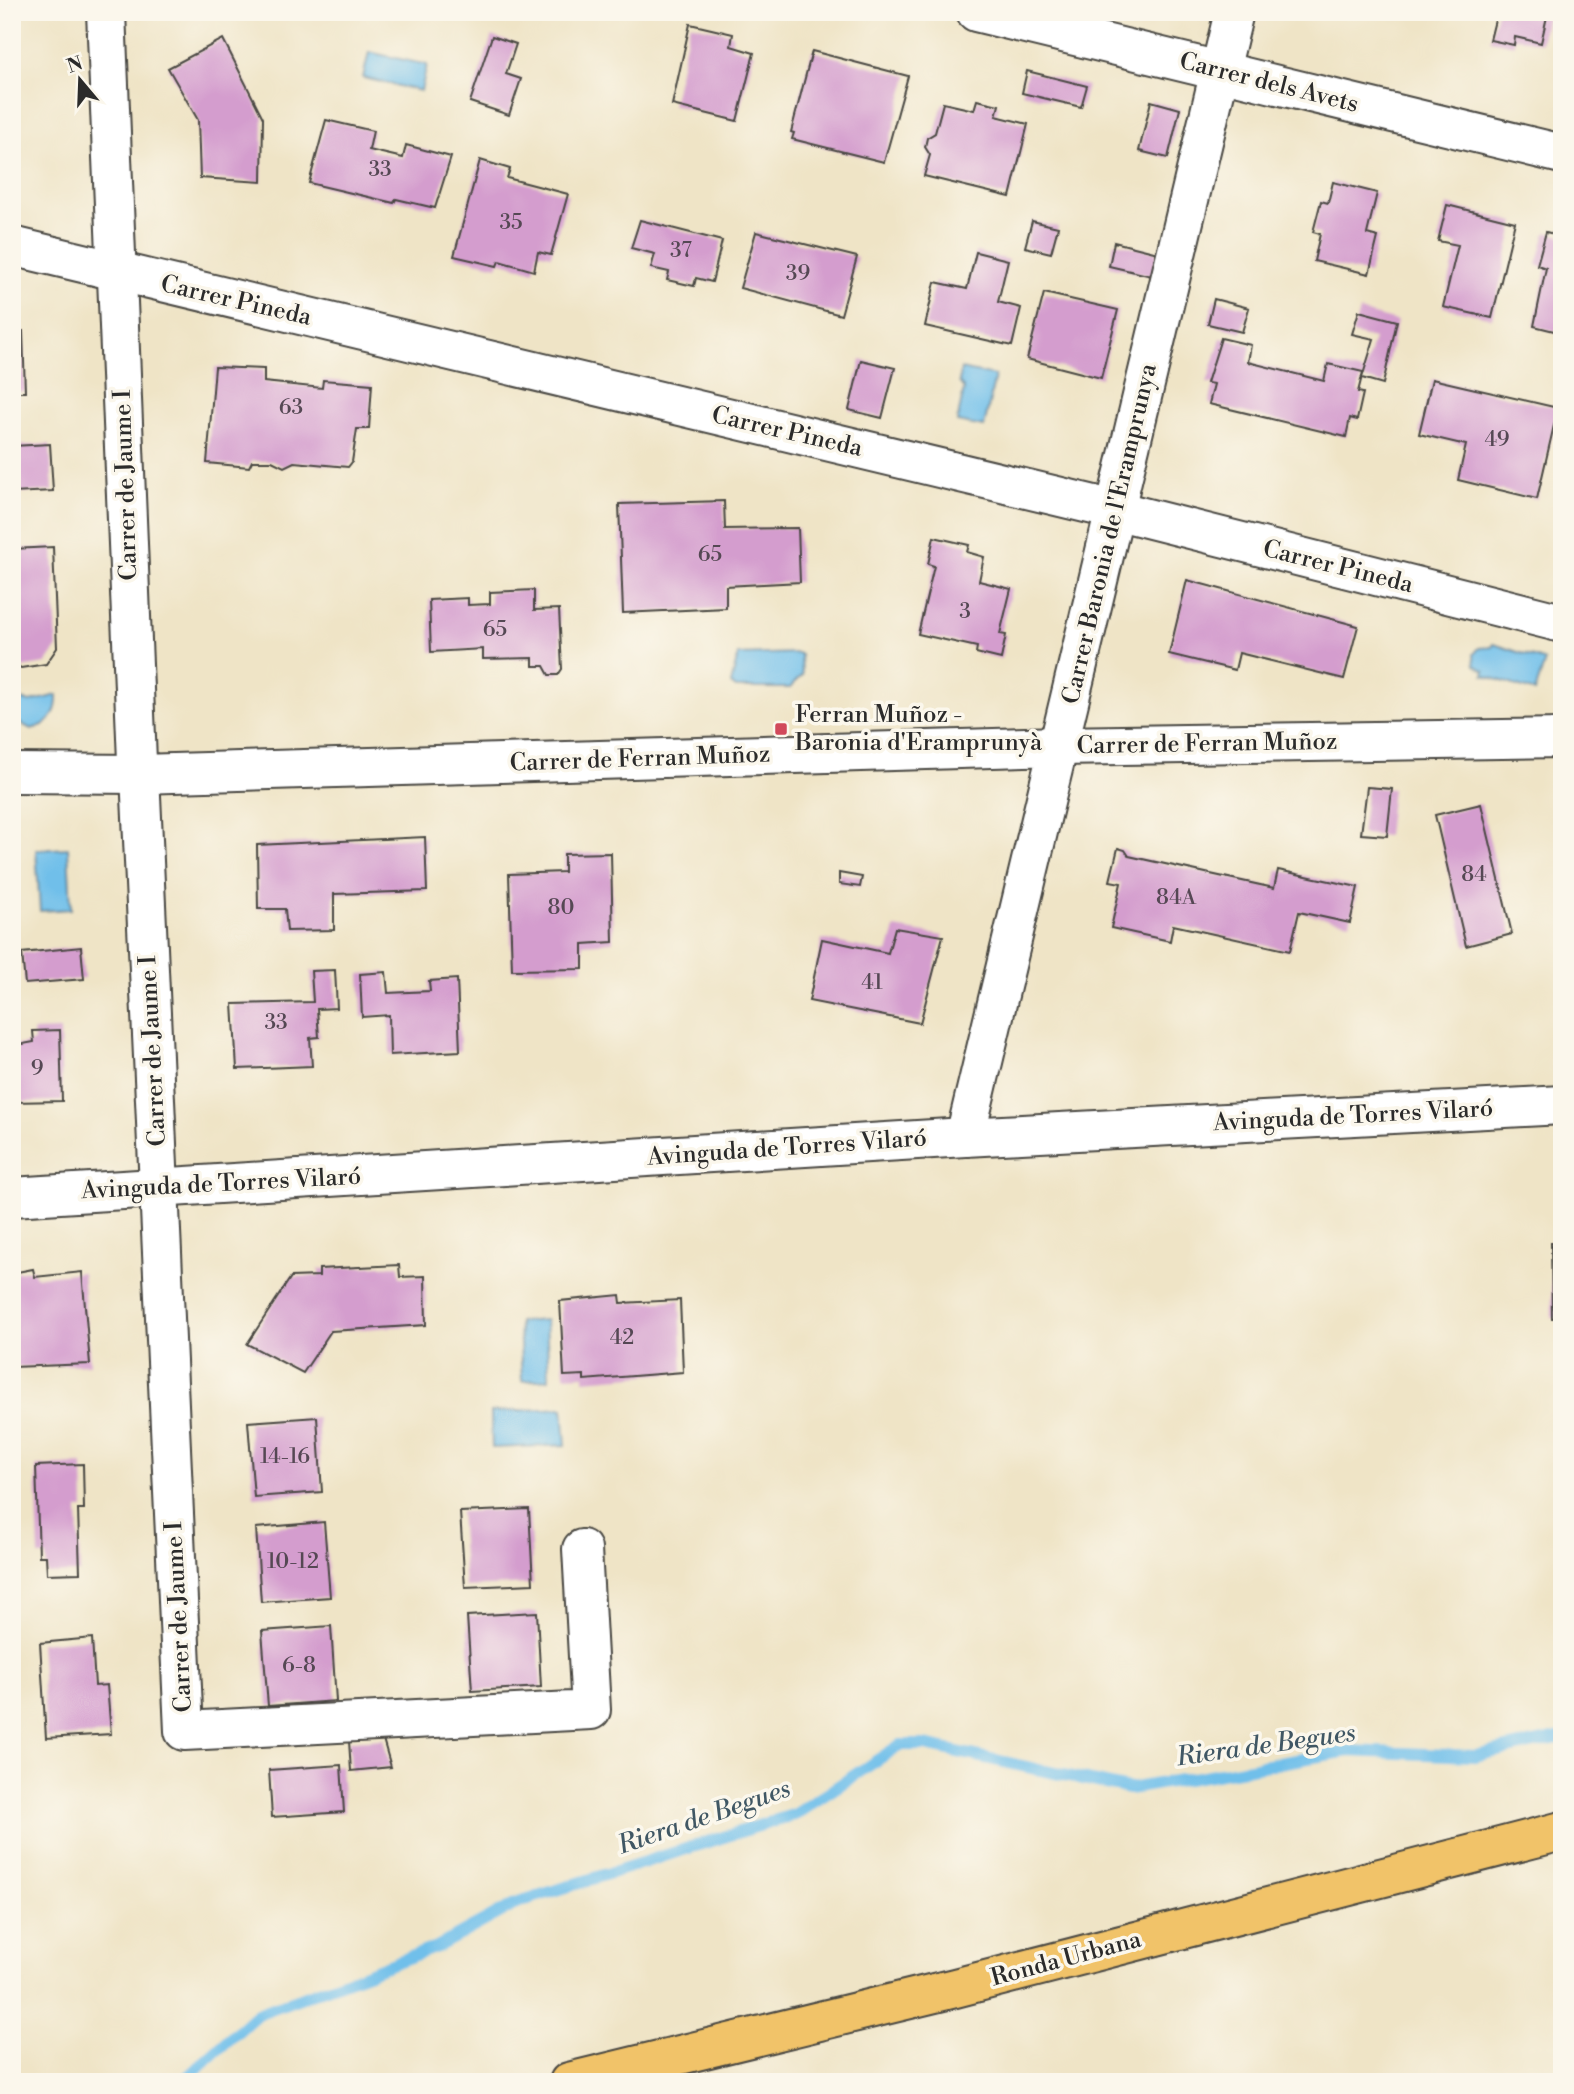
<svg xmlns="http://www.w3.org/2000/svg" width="1574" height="2094" viewBox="0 0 1574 2094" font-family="'Libre Bodoni',serif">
	<rect width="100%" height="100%" fill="#fbf7ec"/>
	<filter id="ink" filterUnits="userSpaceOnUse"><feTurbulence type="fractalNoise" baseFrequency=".0143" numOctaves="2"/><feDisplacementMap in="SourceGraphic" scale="14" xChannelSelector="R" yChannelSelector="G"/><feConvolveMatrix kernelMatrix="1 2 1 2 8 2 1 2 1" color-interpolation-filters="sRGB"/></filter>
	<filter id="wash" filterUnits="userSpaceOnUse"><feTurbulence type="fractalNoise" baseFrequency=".00686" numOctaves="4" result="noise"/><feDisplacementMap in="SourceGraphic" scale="28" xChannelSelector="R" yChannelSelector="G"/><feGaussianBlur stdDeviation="1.57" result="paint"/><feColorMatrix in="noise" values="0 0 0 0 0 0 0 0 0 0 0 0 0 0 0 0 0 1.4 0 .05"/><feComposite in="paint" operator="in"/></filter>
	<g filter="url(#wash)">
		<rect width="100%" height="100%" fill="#efe4c6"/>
		<g fill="#70bfea" stroke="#4e758a" stroke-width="2">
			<polygon points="369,52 427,65 421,91 363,78"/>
			<polygon points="961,369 995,376 984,427 957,422 964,389 959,382"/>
			<polygon points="1494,644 1545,661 1535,692 1484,675 1485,671 1475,665 1474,654 1479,648 1492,647"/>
			<polygon points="798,653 801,655 802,675 790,688 736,688 731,684 738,655"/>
			<path d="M57,695C58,714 50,725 31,729L12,719V697L30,702Z"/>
			<polygon points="68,848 71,909 40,911 36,850"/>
			<polygon points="546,1320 549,1379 522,1381 519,1322"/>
			<polygon points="563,1408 566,1445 492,1448 491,1412"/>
		</g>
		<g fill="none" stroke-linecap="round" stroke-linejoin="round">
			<polyline stroke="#70bfea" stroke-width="12" points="182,2082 257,2014 437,1947 519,1902 796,1814 900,1745 925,1745 1129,1789 1348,1751 1475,1756 1562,1737"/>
		</g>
		<g id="blocks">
			<g fill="#d49dce">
				<polygon points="1497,12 1548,12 1541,43 1515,37 1514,45 1490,40"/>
				<polygon points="690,24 733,34 731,46 754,53 737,121 672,105"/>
				<polygon points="492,36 516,44 506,74 521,79 509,115 470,102"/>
				<polygon points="223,39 263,118 262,182 200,178 198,120 168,68"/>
				<polygon points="812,51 908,76 884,162 792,139 794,133 791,132"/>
				<polygon points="1027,71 1087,86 1081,107 1022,93"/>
				<polygon points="977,100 999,105 996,116 1028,124 1010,197 924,176 930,155 925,147 927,138 935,133 943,103 974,110"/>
				<polygon points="1151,101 1180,109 1168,158 1139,151"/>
				<polygon points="326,120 373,131 369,150 403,158 406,145 451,157 435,208 396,199 394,203 309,183"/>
				<polygon points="480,160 510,169 507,178 568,194 551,255 538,252 534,271 499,261 497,266 454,256"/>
				<polygon points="1333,182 1377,193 1367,234 1378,237 1369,274 1314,261 1320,234 1313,232 1321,201 1328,203"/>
				<polygon points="1447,205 1515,222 1492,318 1443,307 1458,245 1438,241"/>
				<polygon points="640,220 722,241 712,282 696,278 694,286 667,280 669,272 651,268 655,254 631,248"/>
				<polygon points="1032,221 1058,227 1051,253 1025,247"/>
				<polygon points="756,232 857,257 841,315 740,288"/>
				<polygon points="1546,232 1562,236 1562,333 1534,326 1546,268 1537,265"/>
				<polygon points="1114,242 1158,253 1152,276 1109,266"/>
				<polygon points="976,252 1008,260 998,302 1021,308 1012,346 925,326 935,282 967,289"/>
				<polygon points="1044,293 1118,310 1101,378 1027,359"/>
				<polygon points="1214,299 1249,308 1242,332 1208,324"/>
				<polygon points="1359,311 1397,321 1383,384 1362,378 1374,339 1352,334"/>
				<polygon points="12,331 23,331 25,392 12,392"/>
				<polygon points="1221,338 1251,345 1248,362 1324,381 1328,364 1363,372 1358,392 1363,393 1357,420 1350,418 1346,437 1209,404 1214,384 1207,383"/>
				<polygon points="861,360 895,368 882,418 849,410"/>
				<polygon points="215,367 264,369 264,382 322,388 323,380 372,384 369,429 357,429 352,462 348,467 294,462 284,467 272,461 252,461 249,467 207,463"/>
				<polygon points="1432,379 1558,408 1537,499 1458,480 1466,445 1419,434"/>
				<polygon points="50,444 53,491 12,493 12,446"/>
				<polygon points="724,501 725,529 798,528 800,582 726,586 726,608 623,613 619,504"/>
				<polygon points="934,537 969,545 967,552 984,557 979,581 1011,589 1000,634 1006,635 1001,659 976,653 977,647 918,634 934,566 928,564"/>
				<polygon points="53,547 57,648 46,664 21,668 12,662 12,549"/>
				<polygon points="1187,580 1358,626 1344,679 1239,653 1235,670 1169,654"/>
				<polygon points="534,590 534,610 559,609 562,669 558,675 549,675 544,666 533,666 533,658 483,659 483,649 431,652 429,600 468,598 468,605 490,604 490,592"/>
				<polygon points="1367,787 1392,789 1387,836 1361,834"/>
				<polygon points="1481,804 1512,934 1466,946 1435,815"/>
				<polygon points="425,837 427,891 334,894 334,930 287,931 285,909 258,909 257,845"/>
				<polygon points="1118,848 1125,850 1129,856 1274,888 1278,870 1358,887 1350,923 1299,912 1290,951 1173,925 1170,941 1111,928 1121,883 1110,881"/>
				<polygon points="611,853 613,942 583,944 583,969 512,970 509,874 564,872 564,854"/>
				<polygon points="839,873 862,877 860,887 839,884"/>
				<polygon points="895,928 943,936 920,1023 809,1001 822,939 888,953"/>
				<polygon points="81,947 84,979 25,984 22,953"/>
				<polygon points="335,970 337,1008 317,1009 319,1037 310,1038 312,1066 237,1069 233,1004 313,1002 311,971"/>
				<polygon points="386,972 388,993 430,991 429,981 457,979 460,1051 390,1055 389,1015 362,1017 360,974"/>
				<polygon points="60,1030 62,1101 12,1102 12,1046 34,1042 33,1031"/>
				<polygon points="1556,1219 1562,1219 1562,1318 1552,1318 1551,1243 1556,1243"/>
				<polygon points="399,1265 400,1277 425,1276 426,1325 331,1331 303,1373 247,1344 291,1277 319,1276 319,1269"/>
				<polygon points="33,1269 35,1277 82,1272 90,1364 12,1367 12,1273"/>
				<polygon points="620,1295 621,1303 680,1300 683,1372 584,1380 584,1375 564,1376 560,1301"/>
				<polygon points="317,1417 322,1492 254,1497 248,1422"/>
				<polygon points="83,1464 84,1509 78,1509 80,1573 47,1574 46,1556 39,1556 36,1466"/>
				<polygon points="529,1509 533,1584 465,1587 460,1512"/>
				<polygon points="324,1522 330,1597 261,1602 256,1528"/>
				<polygon points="537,1612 541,1687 472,1691 467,1616"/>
				<polygon points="331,1626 336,1701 268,1706 262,1631"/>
				<polygon points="92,1638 95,1686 107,1685 111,1734 46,1738 40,1643"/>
				<polygon points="383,1739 391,1767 351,1771 349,1741"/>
				<polygon points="341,1765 344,1812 272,1817 269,1770"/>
			</g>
		</g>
	</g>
	<g filter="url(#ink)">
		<use href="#blocks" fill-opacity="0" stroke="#484742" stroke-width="2"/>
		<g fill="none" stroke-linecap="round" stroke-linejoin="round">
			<g stroke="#484742" stroke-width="42">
				<g id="minor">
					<polyline points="106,12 137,761 140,774 184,1731 591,1710 582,1549"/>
					<polyline points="976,12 1562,154"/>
					<polyline points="12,246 1115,510 1562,623"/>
					<polyline points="12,773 140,774 1059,746 1562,738"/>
					<polyline points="965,1137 1234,12"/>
					<polyline points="12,1197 965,1137 1562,1105"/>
				</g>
			</g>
			<g stroke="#484742" stroke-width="42">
				<polyline id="major" points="569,2082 955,1988 1562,1831"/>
			</g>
			<use href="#minor" stroke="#fff" stroke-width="38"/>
			<use href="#major" stroke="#f1c369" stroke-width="38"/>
		</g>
	</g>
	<rect fill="#d1495b" stroke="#fbf7ec" stroke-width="2.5" x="774" y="722" width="14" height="14" rx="3.5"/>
	<g text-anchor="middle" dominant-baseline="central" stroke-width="7" stroke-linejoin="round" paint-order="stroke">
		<g font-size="21" fill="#554854">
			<text x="380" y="170">33</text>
			<text x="511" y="223">35</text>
			<text x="681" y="251">37</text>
			<text x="798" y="274">39</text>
			<text x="291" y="408">63</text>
			<text x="1497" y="440">49</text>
			<text x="710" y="555">65</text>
			<text x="965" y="612">3</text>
			<text x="495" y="630">65</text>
			<text x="1474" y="875">84</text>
			<text x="1176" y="898">84A</text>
			<text x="561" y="908">80</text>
			<text x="872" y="983">41</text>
			<text x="276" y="1023">33</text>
			<text x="37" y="1069">9</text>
			<text x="622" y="1338">42</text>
			<text x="285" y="1457">14-16</text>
			<text x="293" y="1562">10-12</text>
			<text x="299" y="1666">6-8</text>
		</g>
		<g font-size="24" fill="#2b2b2b" stroke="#fbf7ec">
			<text transform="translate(1269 83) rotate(14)">Carrer dels Avets</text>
			<text transform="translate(236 301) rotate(13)">Carrer Pineda</text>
			<text transform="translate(787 432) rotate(13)">Carrer Pineda</text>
			<text transform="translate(126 485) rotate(-92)">Carrer de Jaume I</text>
			<text transform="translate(1110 534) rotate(-77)">Carrer Baronia de l'Eramprunya</text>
			<text transform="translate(1338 567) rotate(14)">Carrer Pineda</text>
			<text transform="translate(1207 744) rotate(-1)">Carrer de Ferran Muñoz</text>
			<text transform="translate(640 759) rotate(-2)">Carrer de Ferran Muñoz</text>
			<text transform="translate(153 1051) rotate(-93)">Carrer de Jaume I</text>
			<text transform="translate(1353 1116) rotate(-3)">Avinguda de Torres Vilaró</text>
			<text transform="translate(787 1148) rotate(-4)">Avinguda de Torres Vilaró</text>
			<text transform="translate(221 1184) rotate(-3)">Avinguda de Torres Vilaró</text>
			<text transform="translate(179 1617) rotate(-93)">Carrer de Jaume I</text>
			<text transform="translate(1066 1959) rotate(-15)">Ronda Urbana</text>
		</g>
		<g font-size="24" fill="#2b2b2b" stroke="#fbf7ec" text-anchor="start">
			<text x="795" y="715">Ferran Muñoz -<tspan x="795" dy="28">Baronia d'Eramprunyà</tspan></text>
		</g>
		<g font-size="26" font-style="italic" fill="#405764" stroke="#fbf7ec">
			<text transform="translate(1266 1745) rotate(-8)">Riera de Begues</text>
			<text transform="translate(704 1817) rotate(-19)">Riera de Begues</text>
		</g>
	</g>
	<rect width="1574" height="2094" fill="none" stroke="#fbf7ec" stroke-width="42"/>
	<g transform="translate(80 80) rotate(341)" stroke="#fbf7ec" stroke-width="5" paint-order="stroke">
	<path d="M0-5L12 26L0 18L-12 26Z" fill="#2b2b2b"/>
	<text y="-10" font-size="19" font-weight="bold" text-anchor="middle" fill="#2b2b2b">N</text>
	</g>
</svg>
